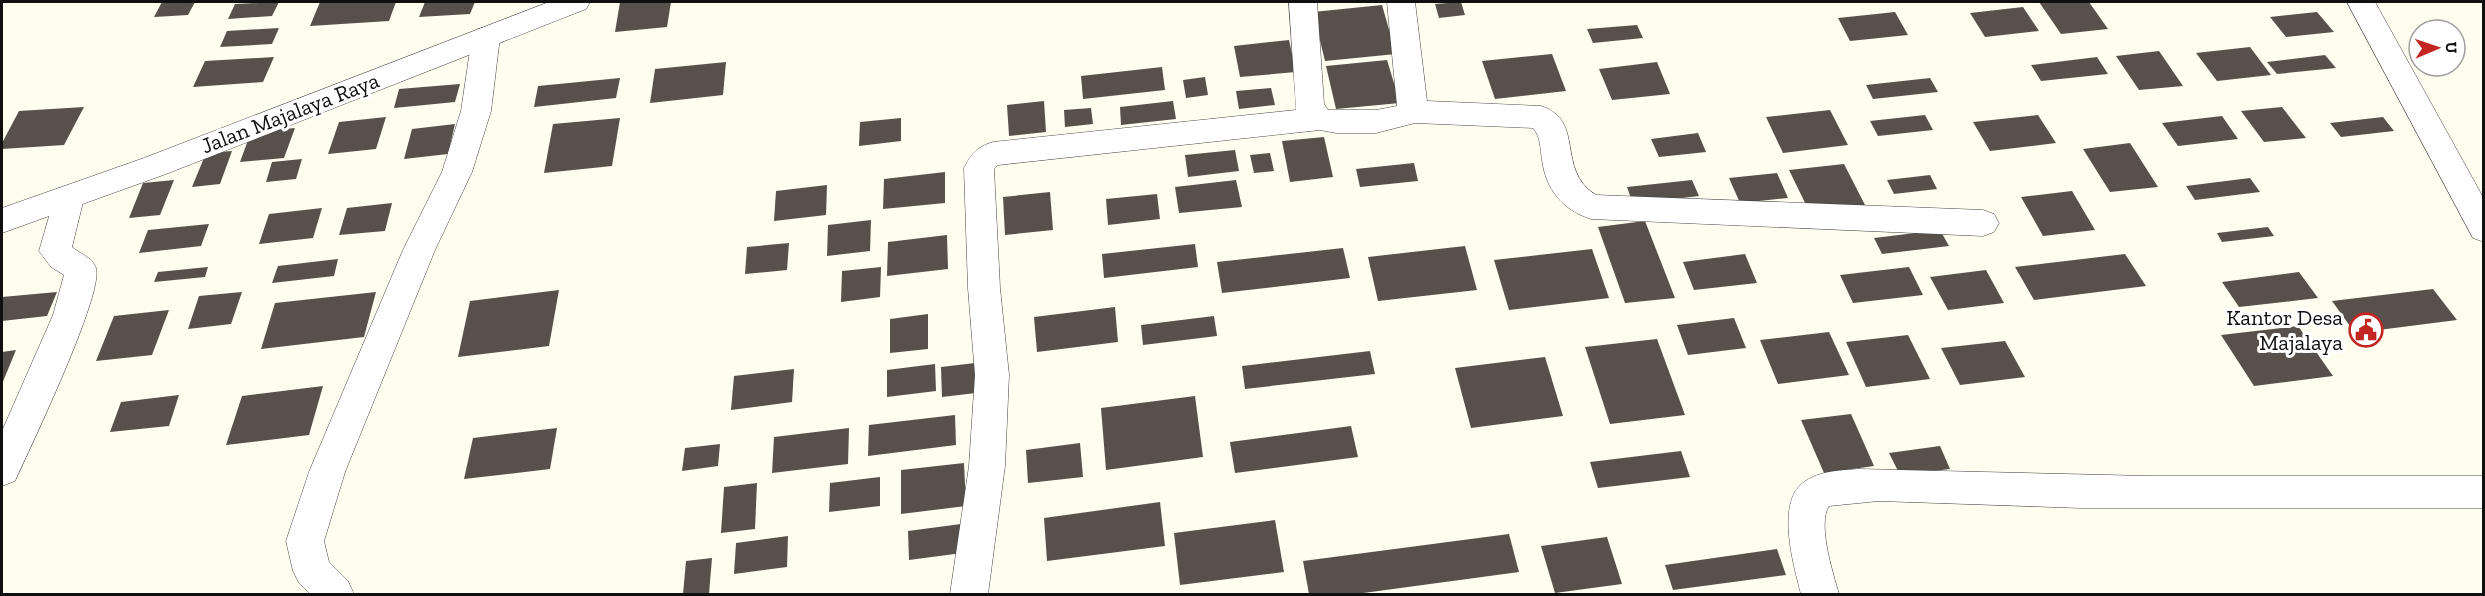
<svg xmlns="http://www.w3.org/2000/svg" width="2485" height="596" viewBox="0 0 2485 596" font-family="'Zilla Slab',serif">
	<rect width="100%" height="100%" fill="#fffdf0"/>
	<g fill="#58514b">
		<polygon points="162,2 195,2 188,15 154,17"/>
		<polygon points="279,2 272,16 228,19 235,4"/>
		<polygon points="320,2 396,2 389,21 310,26"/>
		<polygon points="425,2 475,2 470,14 419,17"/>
		<polygon points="620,2 671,2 667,27 615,32"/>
		<polygon points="1461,2 1465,15 1439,18 1435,4"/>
		<polygon points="2039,2 2089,2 2108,29 2061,34"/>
		<polygon points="1382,5 1396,54 1325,61 1313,12"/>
		<polygon points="2023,7 2039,31 1985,37 1970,13"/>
		<polygon points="1895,12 1908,35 1850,41 1838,18"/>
		<polygon points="2317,12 2334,32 2286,37 2270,17"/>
		<polygon points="1637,25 1643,38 1593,43 1587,29"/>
		<polygon points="279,28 272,44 220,47 227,31"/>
		<polygon points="1289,40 1296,72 1240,77 1234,46"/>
		<polygon points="2250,47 2271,75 2217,81 2196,53"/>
		<polygon points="2159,51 2183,86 2139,90 2116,56"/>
		<polygon points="1552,54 1566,91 1495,99 1482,61"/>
		<polygon points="2325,55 2336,68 2277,74 2267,62"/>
		<polygon points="274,57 263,82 193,87 205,61"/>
		<polygon points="2097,57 2108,74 2041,81 2031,65"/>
		<polygon points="1387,60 1400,103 1336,109 1326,66"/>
		<polygon points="726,62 723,95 650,103 655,69"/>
		<polygon points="1657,62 1670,94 1612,100 1599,69"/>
		<polygon points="1162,67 1165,90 1083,99 1081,76"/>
		<polygon points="1205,77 1208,95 1186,98 1183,80"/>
		<polygon points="620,78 616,98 534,107 538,86"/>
		<polygon points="1930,78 1938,92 1873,99 1866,85"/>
		<polygon points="460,84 455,102 394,108 399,89"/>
		<polygon points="1271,88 1275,105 1239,109 1236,91"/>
		<polygon points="1044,101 1046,132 1009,136 1007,105"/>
		<polygon points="1173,101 1176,119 1121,125 1120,107"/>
		<polygon points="84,107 64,145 2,149 2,143 19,111"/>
		<polygon points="2282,107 2306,138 2264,142 2241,111"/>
		<polygon points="1091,108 1093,124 1065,127 1064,110"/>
		<polygon points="1830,110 1848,145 1783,153 1766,117"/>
		<polygon points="1925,115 1933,130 1878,136 1870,121"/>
		<polygon points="2038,115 2056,143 1990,151 1973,122"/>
		<polygon points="2222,116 2238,139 2178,146 2162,123"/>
		<polygon points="386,117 376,149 328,154 339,122"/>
		<polygon points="2383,117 2394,131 2341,137 2330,123"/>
		<polygon points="620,118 612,166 544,173 553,124"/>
		<polygon points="901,118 901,141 859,146 860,122"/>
		<polygon points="455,124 448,154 404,159 412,129"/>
		<polygon points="295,128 284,158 240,162 251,132"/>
		<polygon points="1698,133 1706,152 1659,157 1651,139"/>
		<polygon points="1324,137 1333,177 1290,182 1282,141"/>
		<polygon points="2130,143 2158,187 2110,192 2083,149"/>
		<polygon points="1235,150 1239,171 1188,177 1185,155"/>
		<polygon points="232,151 220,184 192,187 206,153"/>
		<polygon points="1270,153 1274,171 1254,173 1250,155"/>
		<polygon points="302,159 296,179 266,182 272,162"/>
		<polygon points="1414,163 1418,181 1360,187 1356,169"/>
		<polygon points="1844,164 1865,205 1809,211 1789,170"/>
		<polygon points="945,172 945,203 883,209 884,179"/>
		<polygon points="1777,173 1788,198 1740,203 1729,178"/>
		<polygon points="1930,175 1937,189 1894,194 1887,180"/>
		<polygon points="2250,178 2260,192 2195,200 2186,186"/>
		<polygon points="174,180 160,215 129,218 143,183"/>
		<polygon points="1236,180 1242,207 1179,213 1175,187"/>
		<polygon points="1692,180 1699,196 1633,204 1627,187"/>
		<polygon points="827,185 826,215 774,221 776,191"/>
		<polygon points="2072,191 2095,230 2043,236 2021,197"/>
		<polygon points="1050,192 1053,230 1005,235 1003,197"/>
		<polygon points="1157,194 1160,219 1108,225 1106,199"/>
		<polygon points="392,203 385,231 339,235 347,208"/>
		<polygon points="322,208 313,238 259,244 269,214"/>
		<polygon points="871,220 870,251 827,256 828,225"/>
		<polygon points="1645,221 1675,298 1625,303 1598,227"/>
		<polygon points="209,224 201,246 139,253 148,230"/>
		<polygon points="2268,227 2274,236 2222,242 2217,233"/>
		<polygon points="1940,230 1949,246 1882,254 1874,238"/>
		<polygon points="947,235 948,269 887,276 888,242"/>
		<polygon points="789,243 787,270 745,274 747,247"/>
		<polygon points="1195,244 1198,267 1104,278 1102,254"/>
		<polygon points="1465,246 1477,290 1378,301 1368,257"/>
		<polygon points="1343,248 1350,278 1222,293 1217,262"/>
		<polygon points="1592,249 1609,298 1509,310 1494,260"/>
		<polygon points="1745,254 1757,283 1694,290 1683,262"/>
		<polygon points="2125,254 2146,286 2034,300 2015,267"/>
		<polygon points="338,259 334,276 272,283 278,266"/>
		<polygon points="208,267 205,277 154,282 158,272"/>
		<polygon points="881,267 880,297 841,302 842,271"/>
		<polygon points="1909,267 1923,295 1853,303 1840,275"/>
		<polygon points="1986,270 2004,303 1948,310 1930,277"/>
		<polygon points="2299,272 2318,298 2239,307 2222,282"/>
		<polygon points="2433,289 2457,320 2355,333 2332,301"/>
		<polygon points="559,290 549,346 458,357 470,301"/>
		<polygon points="57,292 47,316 2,321 2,297"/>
		<polygon points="242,292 231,324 188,329 199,296"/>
		<polygon points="376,292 364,337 261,349 275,303"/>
		<polygon points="1115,307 1118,342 1037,352 1034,317"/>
		<polygon points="169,310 152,355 96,361 114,316"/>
		<polygon points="928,314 928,349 890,353 890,319"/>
		<polygon points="1214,316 1217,336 1143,345 1141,325"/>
		<polygon points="1734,318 1746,348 1688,355 1677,325"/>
		<polygon points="2298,326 2333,376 2254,386 2221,335"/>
		<polygon points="1829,332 1849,375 1778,384 1760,340"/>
		<polygon points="1908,335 1930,379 1866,387 1846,342"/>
		<polygon points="1657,339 1685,415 1610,424 1585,347"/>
		<polygon points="2005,341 2025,377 1960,385 1941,348"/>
		<polygon points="16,350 2,384 2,352"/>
		<polygon points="1370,351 1375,374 1245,389 1242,366"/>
		<polygon points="1545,357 1563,416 1471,428 1455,368"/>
		<polygon points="975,363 976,393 942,397 941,367"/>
		<polygon points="935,364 936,391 887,397 887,370"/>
		<polygon points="794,369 792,402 731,410 734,376"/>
		<polygon points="323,386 309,435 226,445 242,396"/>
		<polygon points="179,395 169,426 110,432 121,402"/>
		<polygon points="1195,396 1203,457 1106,470 1101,408"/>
		<polygon points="1851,414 1874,466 1824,473 1801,420"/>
		<polygon points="955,415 956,445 868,456 869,425"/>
		<polygon points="1351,426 1358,457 1235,473 1230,442"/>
		<polygon points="557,428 550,469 464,479 473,438"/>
		<polygon points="849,428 848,464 772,473 774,437"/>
		<polygon points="1080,443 1083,477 1028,483 1026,450"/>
		<polygon points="720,444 718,466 682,471 685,448"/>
		<polygon points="1940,446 1950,469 1900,475 1889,453"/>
		<polygon points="1681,451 1690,477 1598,488 1590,462"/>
		<polygon points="964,463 966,506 901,514 901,470"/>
		<polygon points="880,477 880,506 829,512 830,483"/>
		<polygon points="757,483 755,529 721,533 724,487"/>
		<polygon points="1160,502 1165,546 1047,561 1044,518"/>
		<polygon points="1275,520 1284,572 1180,585 1174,533"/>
		<polygon points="961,524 962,553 909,560 908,531"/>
		<polygon points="1509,534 1519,572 1356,594 1309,594 1303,561"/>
		<polygon points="788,536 787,567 734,574 736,543"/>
		<polygon points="1607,537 1622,584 1555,593 1541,546"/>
		<polygon points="1777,549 1786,575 1673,590 1665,565"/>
		<polygon points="712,558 709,594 683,594 686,561"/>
	</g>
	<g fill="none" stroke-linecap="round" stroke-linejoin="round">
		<g stroke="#424242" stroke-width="1">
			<g id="minor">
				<path d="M1289,2H1317L1324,104L1328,110H1376L1397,106L1387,2H1415L1427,101L1541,106C1586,120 1555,170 1596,195L1983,210L1994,214L1999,223L1994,232L1983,236L1591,219C1563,210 1546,190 1542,160C1540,149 1541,137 1533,128L1415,123L1376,133H1336L1320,130L998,165L994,169L1000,288L1009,375L1005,466L988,594H950L969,466L975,375L968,288L964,168C972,153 977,147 993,142L1296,110Z"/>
				<polygon points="2347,2 2375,2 2484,199 2484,242 2473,238"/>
				<polygon points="486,27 496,30 500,37 491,111 472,172 435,250 345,472 324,541 329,562 348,581 354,594 310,594 299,583 293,571 286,541 309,472 403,250 442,172 461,111 472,37 476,30"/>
				<path d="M68,186L79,189L84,198L72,247C80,254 92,257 96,268C104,294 30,448 15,481L2,486V431L53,315L64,275L51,267L39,251L57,189Z"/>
				<path d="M1859,469L2148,476H2484V508H2081L1879,501L1829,506C1817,524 1833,573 1839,594H1801C1794,567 1775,502 1804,482C1819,471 1841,470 1859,469Z"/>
			</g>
		</g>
		<g stroke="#424242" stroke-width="1">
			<polygon id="tertiary" points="549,2 590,2 586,9 166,174 2,233 2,208 144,158"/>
		</g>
		<use href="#minor" fill="#fff" fill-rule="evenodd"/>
		<use href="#tertiary" fill="#fff" fill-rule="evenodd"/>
	</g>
	<defs>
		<g id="civic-ring" transform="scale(1.725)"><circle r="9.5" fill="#fff" stroke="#c32622" stroke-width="1.5"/><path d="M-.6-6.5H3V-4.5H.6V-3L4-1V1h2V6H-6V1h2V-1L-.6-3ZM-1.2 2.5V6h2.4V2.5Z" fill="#c32622"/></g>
	</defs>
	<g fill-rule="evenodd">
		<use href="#civic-ring" x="2366" y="330"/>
	</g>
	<g text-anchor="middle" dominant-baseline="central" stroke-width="6" stroke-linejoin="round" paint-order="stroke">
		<g font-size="22" fill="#0f0f0f" stroke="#fff">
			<text transform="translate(290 113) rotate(-21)">Jalan Majalaya Raya</text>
		</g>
		<g font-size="22" fill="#0f0f0f" stroke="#fff" text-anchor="end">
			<text x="2343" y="317">Kantor Desa<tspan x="2343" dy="25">Majalaya</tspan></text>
		</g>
	</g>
	<rect width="2485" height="596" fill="none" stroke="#0f0f0f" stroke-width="6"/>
	<g transform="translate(2437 48) rotate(88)"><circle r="28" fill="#ffffff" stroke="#9f9f9f" stroke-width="1.5"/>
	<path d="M0-4.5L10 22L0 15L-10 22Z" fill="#c32622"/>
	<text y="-9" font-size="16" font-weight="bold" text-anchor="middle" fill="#0f0f0f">U</text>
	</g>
</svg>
